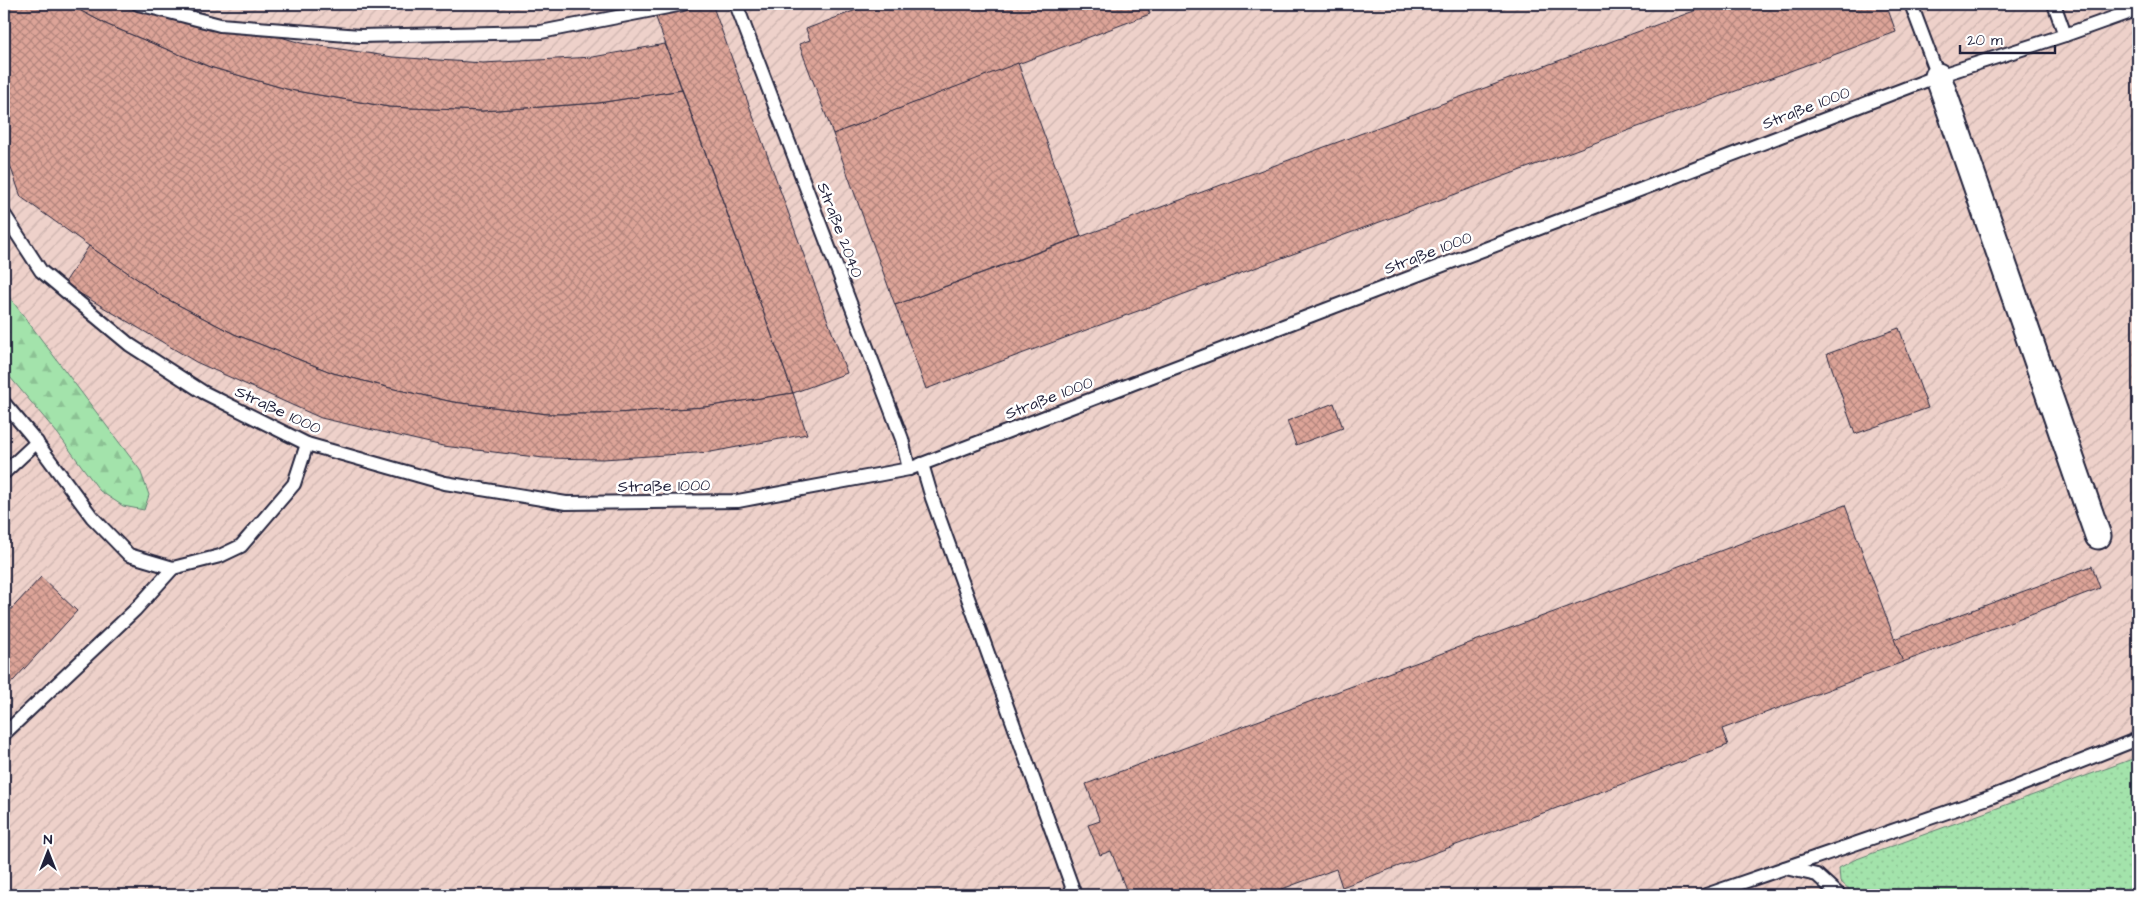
<svg xmlns="http://www.w3.org/2000/svg" width="2142" height="899" viewBox="0 0 2142 899" font-family="'Architects Daughter',sans-serif">
	<defs>
		<pattern id="industrial-furrows" width="10" height="10" patternUnits="userSpaceOnUse" patternTransform="scale(1.25)"><rect width="10" height="10" fill="#eed1ca"/><path d="M-1 1l2-2M0 10L10 0M9 11l2-2" fill="none" stroke="#ccb3ae"/></pattern>
		<pattern id="grass-dots" width="8" height="8" patternUnits="userSpaceOnUse" patternTransform="scale(1.25)"><rect width="8" height="8" fill="#a3e3ab"/><path d="M2 2h.1M6 6h.1" fill="none" stroke="#8cc294" stroke-width="1.8" stroke-linecap="round"/></pattern>
		<pattern id="forest-firs" width="22" height="20" patternUnits="userSpaceOnUse" patternTransform="scale(1.25)"><rect width="22" height="20" fill="#a3e3ab"/><path d="M5 1l3.5 6h-7zM16 11l3.5 6h-7z" fill="#8cc294"/></pattern>
		<pattern id="building-cross-hatch" width="8" height="8" patternUnits="userSpaceOnUse" patternTransform="scale(1.25)"><rect width="8" height="8" fill="#dda498"/><path d="M0 0l8 8M0 8l8-8" fill="none" stroke="#b3857d"/></pattern>
	</defs>
	<rect width="100%" height="100%" fill="#f5e4e0"/>
	<filter id="ink" filterUnits="userSpaceOnUse"><feTurbulence type="fractalNoise" baseFrequency=".02" numOctaves="2"/><feDisplacementMap in="SourceGraphic" scale="10" xChannelSelector="R" yChannelSelector="G"/><feConvolveMatrix kernelMatrix="1 2 1 2 8 2 1 2 1" color-interpolation-filters="sRGB"/></filter>
	<g filter="url(#ink)">
		<rect fill="url(#industrial-furrows)" x="4" y="4" width="2134" height="891"/>
		<polygon fill="url(#grass-dots)" stroke="#628273" points="2138,757 2138,895 1855,895 1840,881 1839,868 1854,860"/>
		<polygon fill="url(#forest-firs)" stroke="#628273" points="4,290 140,470 149,495 144,510 123,506 100,491 58,434 4,370"/>
		<g fill="url(#building-cross-hatch)" stroke="#22223b">
			<polygon points="4,4 68,4 108,25 210,67 290,90 389,107 482,111 598,103 682,90 793,393 705,407 602,414 547,414 453,402 394,389 333,373 234,334 163,297 89,246 21,197 4,148"/>
			<polygon points="68,4 177,4 226,21 301,43 393,57 483,63 593,57 665,44 682,90 598,103 482,111 389,107 290,90 210,67 108,25"/>
			<polygon points="651,4 712,4 847,373 793,393"/>
			<polygon points="872,4 1146,4 1150,14 833,134 799,44 810,40 806,29"/>
			<polygon points="1713,4 1886,4 1896,32 926,389 895,305"/>
			<polygon points="1018,63 1081,236 895,305 833,134"/>
			<polygon points="89,246 163,297 234,334 333,373 394,389 453,402 547,414 602,414 705,407 793,393 807,434 711,452 603,459 544,458 443,446 321,418 196,362 64,284"/>
			<polygon points="1899,328 1928,408 1855,434 1827,354"/>
			<polygon points="1334,403 1343,428 1296,445 1287,421"/>
			<polygon points="1845,505 1903,662 1722,729 1728,745 1342,887 1336,869 1266,895 1128,895 1111,851 1100,855 1088,825 1100,821 1086,784"/>
			<polygon points="2092,566 2100,588 1903,662 1894,639"/>
			<polygon points="41,577 77,611 4,691 4,617"/>
		</g>
		<g fill="none" stroke-linecap="round" stroke-linejoin="round">
			<g stroke="#22223b" stroke-width="16">
				<g id="service">
					<polyline points="138,4 220,25 360,36 541,32 683,4"/>
					<polyline points="736,4 902,439 909,469"/>
					<polyline points="1911,4 1938,76"/>
					<polyline points="2054,4 2065,35"/>
					<polyline points="4,214 41,271 130,345 203,392 307,444 445,483 566,503 738,501 909,469 1938,76 2065,35 2138,9"/>
					<polyline points="4,403 31,435 92,517 129,555 173,568 220,556 241,546 294,484 307,444"/>
					<polyline points="922,464 932,498 1075,895"/>
					<polyline points="4,473 37,442"/>
					<polyline points="4,734 135,610 173,568"/>
					<polyline points="1785,868 1817,875 1839,895"/>
					<polyline points="1706,895 1988,798 2138,739"/>
				</g>
			</g>
			<g stroke="#22223b" stroke-width="29">
				<polyline id="minor" points="1938,76 2098,536"/>
			</g>
			<use href="#service" stroke="#fff" stroke-width="12"/>
			<use href="#minor" stroke="#fff" stroke-width="25"/>
		</g>
	</g>
	<g text-anchor="middle" dominant-baseline="central" stroke-width="5" stroke-linejoin="round" paint-order="stroke">
		<g font-size="16" fill="#22223b" stroke="#fff">
			<text transform="translate(1806 108) rotate(-21)">Straße 1000</text>
			<text transform="translate(840 230) rotate(69)">Straße 2040</text>
			<text transform="translate(1428 253) rotate(-21)">Straße 1000</text>
			<text transform="translate(1049 398) rotate(-21)">Straße 1000</text>
			<text transform="translate(278 410) rotate(25)">Straße 1000</text>
			<text transform="translate(664 486) rotate(-1)">Straße 1000</text>
		</g>
	</g>
	<rect width="2142" height="899" fill="none" stroke="#fff" stroke-width="20"/>
	<rect x="10" y="10" width="2122" height="879" fill="none" stroke="#22223b" stroke-width="2" filter="url(#ink)"/>
	<g transform="translate(48 852)" stroke="#ffffff" stroke-width="4" paint-order="stroke">
	<path d="M0-4L9 19L0 12L-9 19Z" fill="#22223b"/>
	<text y="-8" font-size="14" font-weight="bold" text-anchor="middle" fill="#22223b">N</text>
	</g>
	<path d="M1960 45v8h95v-8" fill="none" stroke="#22223b" stroke-width="2.5"/>
	<text x="1967" y="45" font-size="15" fill="#22223b" stroke="#ffffff" stroke-width="4" paint-order="stroke">20 m</text>
</svg>
